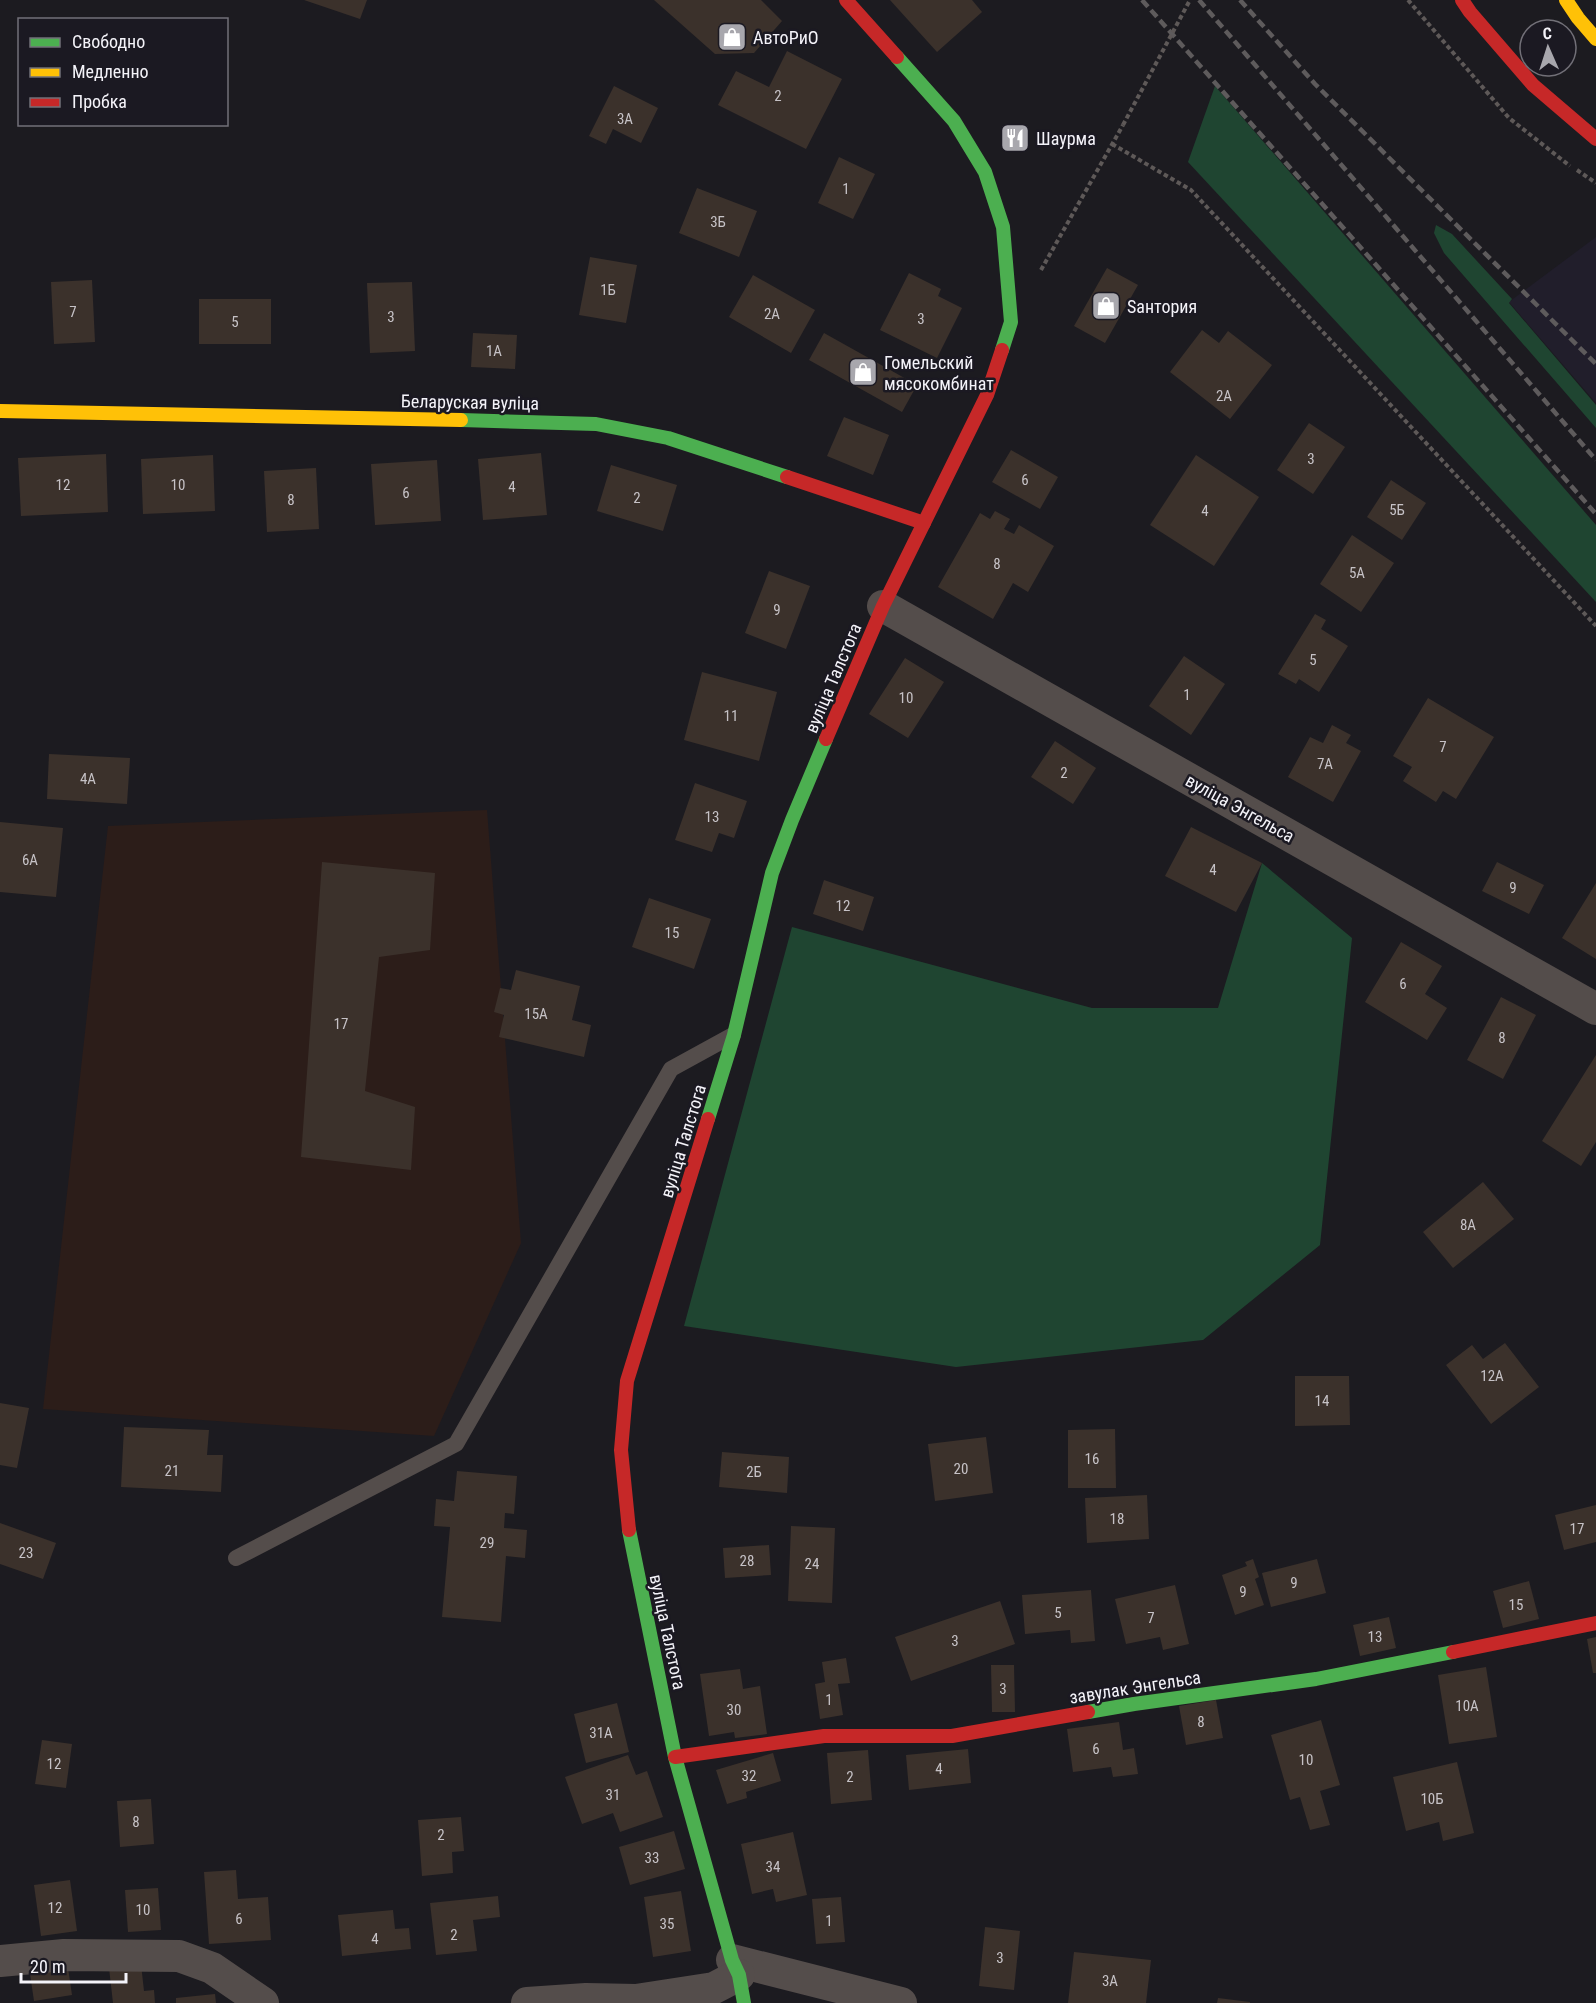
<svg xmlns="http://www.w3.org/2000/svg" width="1596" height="2003" viewBox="0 0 1596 2003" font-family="'Roboto Condensed',sans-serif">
	<rect width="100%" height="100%" fill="#1c1b20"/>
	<polygon fill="#211e2b" points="1596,237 1596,403 1509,302"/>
	<polygon fill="#2c1d19" points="487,810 521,1243 434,1436 43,1409 108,826"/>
	<g fill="#1f4531">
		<polygon points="1215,86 1596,525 1596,602 1188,162"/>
		<polygon points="1436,225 1452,234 1512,299 1509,303 1596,405 1596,428 1444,253 1434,233"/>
		<polygon points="1262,863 1352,938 1320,1245 1203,1340 956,1367 684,1326 792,927 1092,1008 1218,1008"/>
	</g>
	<g fill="#3b312b">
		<polygon points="304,0 367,0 360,19"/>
		<polygon points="654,0 761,0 782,21 754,53 715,54"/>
		<polygon points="890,0 972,0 982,12 937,52"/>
		<polygon points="787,51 842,79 806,149 718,105 736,71 769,87"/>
		<polygon points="614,86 658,108 641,143 613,129 606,144 589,136"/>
		<polygon points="1013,128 1025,137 1017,147 1005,139"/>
		<polygon points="839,157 875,174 853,219 818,203"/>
		<polygon points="697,188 757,211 739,257 679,233"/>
		<polygon points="590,257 637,265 626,323 579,315"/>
		<polygon points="1107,268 1138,285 1105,343 1074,326"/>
		<polygon points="909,273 941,289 938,296 962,308 937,358 880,330"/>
		<polygon points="753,275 815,310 791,353 729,317"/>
		<polygon points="92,280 95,342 54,344 51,282"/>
		<polygon points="412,282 415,351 370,353 367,283"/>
		<rect x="199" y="299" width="72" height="45"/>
		<polygon points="1202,330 1219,343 1228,331 1272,365 1230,419 1170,372"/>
		<polygon points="473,333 517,335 515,369 471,367"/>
		<polygon points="824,333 917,385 902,412 809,360"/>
		<polygon points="844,417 889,435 873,475 827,456"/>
		<polygon points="1309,423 1345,447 1313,494 1277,470"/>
		<polygon points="1011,450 1058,477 1040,509 992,482"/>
		<polygon points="541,453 547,515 483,520 478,459"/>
		<polygon points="106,454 108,512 21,516 18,458"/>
		<polygon points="213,455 215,511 143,514 141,459"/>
		<polygon points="1196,455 1259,497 1214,566 1150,525"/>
		<polygon points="437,460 441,521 375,525 371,464"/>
		<polygon points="611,465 677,485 663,531 597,511"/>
		<polygon points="316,468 319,529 267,532 264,471"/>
		<polygon points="1391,480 1426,503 1402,540 1367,517"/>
		<polygon points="995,511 1010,519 1004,529 1014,534 1019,525 1054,546 1028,592 1013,583 993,619 938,587 980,513 990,519"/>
		<polygon points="1352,535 1394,563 1361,612 1320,584"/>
		<polygon points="769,571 810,586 786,649 745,633"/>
		<polygon points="1315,614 1326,620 1321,629 1348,646 1319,692 1299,679 1296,684 1278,674"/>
		<polygon points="1184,656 1225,684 1191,735 1149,706"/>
		<polygon points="905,658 944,682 908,738 869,714"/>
		<polygon points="702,672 777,692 759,761 684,740"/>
		<polygon points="1428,698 1494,737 1456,799 1443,791 1436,802 1403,781 1412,767 1393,756"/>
		<polygon points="1332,725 1351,735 1346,743 1361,751 1333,802 1288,777 1310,737 1323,743"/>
		<polygon points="1055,741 1096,768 1073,804 1031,777"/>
		<polygon points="49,754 130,758 127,804 47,799"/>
		<polygon points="695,783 747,801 734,838 719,833 712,852 675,840"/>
		<polygon points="0,822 63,828 56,897 0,892"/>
		<polygon points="1191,827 1262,863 1236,912 1165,876"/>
		<polygon points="322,862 435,873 430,950 379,957 365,1091 415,1107 411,1170 301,1157"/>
		<polygon points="1497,862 1544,885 1529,914 1482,891"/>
		<polygon points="824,880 874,897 863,931 813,914"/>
		<polygon points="1596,883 1596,959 1562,938"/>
		<polygon points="649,898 711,919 694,969 632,947"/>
		<polygon points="1401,942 1442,966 1425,994 1447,1008 1427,1040 1365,1002"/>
		<polygon points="516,970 580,986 572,1020 591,1025 584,1057 499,1037 504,1015 494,1012 500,988 511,990"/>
		<polygon points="1501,997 1536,1015 1503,1079 1467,1060"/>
		<polygon points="1596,1055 1596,1142 1581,1166 1542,1141"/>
		<polygon points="1483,1182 1514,1219 1453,1268 1423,1232"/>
		<polygon points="1505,1343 1539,1387 1491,1424 1446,1365 1472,1345 1483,1359"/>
		<polygon points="1295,1376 1349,1376 1350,1425 1295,1426"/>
		<polygon points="0,1403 29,1408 17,1468 0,1465"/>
		<polygon points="124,1427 209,1430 207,1455 223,1455 221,1492 121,1487"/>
		<polygon points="1115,1429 1116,1488 1068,1488 1068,1430"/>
		<polygon points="986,1437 993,1493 935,1501 928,1444"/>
		<polygon points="722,1452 789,1457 787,1493 719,1487"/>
		<polygon points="457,1471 517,1476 514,1514 505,1513 504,1528 527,1530 525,1558 506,1556 501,1622 442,1617 450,1527 434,1526 436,1499 454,1501"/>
		<polygon points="1147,1495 1149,1539 1087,1543 1085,1498"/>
		<polygon points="1596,1505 1596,1542 1564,1550 1555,1515"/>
		<polygon points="0,1523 56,1543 43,1579 0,1564"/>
		<polygon points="791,1526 835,1528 832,1603 788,1601"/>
		<polygon points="769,1545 771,1575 725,1578 723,1548"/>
		<polygon points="1253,1559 1259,1577 1255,1579 1264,1605 1235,1615 1222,1575 1247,1566 1245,1562"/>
		<polygon points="1317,1559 1326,1593 1271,1607 1262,1573"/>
		<polygon points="1529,1581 1539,1619 1503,1628 1493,1591"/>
		<polygon points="1175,1585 1189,1644 1163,1650 1160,1637 1126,1644 1115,1599"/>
		<polygon points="1091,1590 1095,1641 1071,1643 1070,1630 1025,1634 1022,1595"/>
		<polygon points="1000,1601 1015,1644 911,1681 895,1637"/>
		<polygon points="1389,1617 1396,1648 1360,1656 1353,1625"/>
		<polygon points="1596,1637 1596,1673 1593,1673 1587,1639"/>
		<polygon points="846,1658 850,1683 838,1684 843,1715 820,1719 815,1684 825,1682 822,1662"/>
		<polygon points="991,1665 1014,1665 1015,1712 992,1712"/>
		<polygon points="1486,1667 1497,1737 1449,1744 1438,1675"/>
		<polygon points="740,1669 743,1689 760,1686 767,1734 735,1738 734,1732 709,1736 700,1674"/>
		<polygon points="1216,1700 1223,1738 1186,1745 1179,1706"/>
		<polygon points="617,1703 629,1752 586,1763 574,1714"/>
		<polygon points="1321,1720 1340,1785 1320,1791 1330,1825 1310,1830 1300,1797 1290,1800 1271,1735"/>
		<polygon points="1119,1722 1123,1750 1134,1748 1138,1774 1113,1777 1111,1767 1073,1772 1067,1729"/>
		<polygon points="42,1740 72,1744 66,1788 35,1784"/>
		<polygon points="968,1749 971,1783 909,1790 906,1755"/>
		<polygon points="868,1750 872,1800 831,1804 827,1753"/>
		<polygon points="773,1753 781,1781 746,1792 747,1798 727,1804 716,1770"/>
		<polygon points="628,1755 636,1775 647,1771 663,1817 620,1832 613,1813 582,1824 565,1777"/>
		<polygon points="1457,1762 1474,1833 1443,1841 1439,1822 1406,1831 1393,1777"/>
		<polygon points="151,1799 154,1844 120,1847 117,1801"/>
		<polygon points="461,1817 464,1851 452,1852 453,1873 422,1876 418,1820"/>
		<polygon points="674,1831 685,1869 630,1885 619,1847"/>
		<polygon points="793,1832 807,1895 776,1902 773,1889 752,1894 741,1844"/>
		<polygon points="236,1870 238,1899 268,1897 271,1940 209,1944 204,1872"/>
		<polygon points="70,1880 77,1931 41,1936 34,1885"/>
		<polygon points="158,1888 161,1930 128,1932 125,1890"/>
		<polygon points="681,1891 691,1951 653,1957 644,1897"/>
		<polygon points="498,1896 500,1917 473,1920 477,1951 436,1955 430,1903"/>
		<polygon points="841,1897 845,1942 816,1944 812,1899"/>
		<polygon points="393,1910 395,1929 409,1928 411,1949 342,1956 338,1915"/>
		<polygon points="985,1927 1020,1931 1014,1990 979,1986"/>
		<polygon points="1074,1952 1151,1960 1146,2003 1068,2003"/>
		<polygon points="67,1961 72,1995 34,2001 29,1967"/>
		<polygon points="141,1964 144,1991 154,1990 155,2003 113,2003 109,1968"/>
		<polygon points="215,1994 216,2003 176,2003 176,1998"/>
		<polygon points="1218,1998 1250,2002 1250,2003 1217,2003"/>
	</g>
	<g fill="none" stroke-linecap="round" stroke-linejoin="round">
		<g stroke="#5e5958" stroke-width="4" stroke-dasharray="4.5 3" stroke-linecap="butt">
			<polyline points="1408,0 1509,118 1570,166"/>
			<polyline points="1112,144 1191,190 1596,626"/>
			<polyline points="1577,170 1596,183"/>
			<polyline points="1041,270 1123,125"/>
		</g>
		<polyline stroke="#544d4b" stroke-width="16" points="236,1558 456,1444 671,1069 733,1035"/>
		<g stroke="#544d4b" stroke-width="32">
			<polyline points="883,606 1596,1009"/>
			<polyline points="732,1960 901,2003"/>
			<polyline points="0,1961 64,1955 179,1956 212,1968 263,2003"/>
			<polyline points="527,2003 586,1999 636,2000 714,1988 739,1975"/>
		</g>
		<g stroke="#4caf50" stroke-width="14">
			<polyline points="897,57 954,121 985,172 1003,227 1011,322 1002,350"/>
			<polyline points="461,420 596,424 668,438 787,477"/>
			<polyline points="708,1119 734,1035 772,873 792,820 826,739"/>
			<polyline points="629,1530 675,1757 732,1960 739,1975 744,2003"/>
			<polyline points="1088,1712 1134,1704 1316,1679 1453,1652"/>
		</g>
		<g stroke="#ffc107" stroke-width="14">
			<polyline points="1566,0 1578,18 1596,39"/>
			<polyline points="0,411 461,420"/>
		</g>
		<g stroke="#c62828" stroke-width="14">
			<polyline points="846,0 897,57"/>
			<polyline points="1462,0 1470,12 1533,85 1596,139"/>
			<polyline points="787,477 924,523"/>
			<polyline points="826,739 883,606 987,395 1002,350"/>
			<polyline points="629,1530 621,1450 627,1381 708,1119"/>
			<polyline points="1453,1652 1596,1623"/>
			<polyline points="675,1757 824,1736 952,1736 1088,1712"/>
		</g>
		<g stroke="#5e5b5c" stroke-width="4.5" stroke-dasharray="9 4.5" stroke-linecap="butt">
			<polyline points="1142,0 1596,514"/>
			<polyline points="1199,0 1596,460"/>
			<polyline points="1240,0 1315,84 1596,364"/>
		</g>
		<polyline stroke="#5e5958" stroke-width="4" stroke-dasharray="4.5 3" stroke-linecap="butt" points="1123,125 1190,0"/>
	</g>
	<defs>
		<g id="shop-square" transform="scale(1.5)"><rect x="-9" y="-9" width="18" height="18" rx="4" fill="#a8a7ad" stroke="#1b1922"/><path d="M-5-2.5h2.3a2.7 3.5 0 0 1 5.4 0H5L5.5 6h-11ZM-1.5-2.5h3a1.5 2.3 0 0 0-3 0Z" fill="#fff"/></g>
		<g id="restaurant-square" transform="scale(1.5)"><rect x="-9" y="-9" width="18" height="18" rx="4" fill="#a8a7ad" stroke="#1b1922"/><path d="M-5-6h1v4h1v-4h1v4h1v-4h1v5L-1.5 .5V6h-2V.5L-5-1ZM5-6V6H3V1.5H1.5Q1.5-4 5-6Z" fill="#fff"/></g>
	</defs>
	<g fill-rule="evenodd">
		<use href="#shop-square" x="732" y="37"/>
		<use href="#restaurant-square" x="1015" y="138"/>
		<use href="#shop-square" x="1106" y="306"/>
		<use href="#shop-square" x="863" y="372"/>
	</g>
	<g text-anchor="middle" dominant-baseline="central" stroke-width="5" stroke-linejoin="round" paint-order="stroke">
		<g font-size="15" fill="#c6c2c6">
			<text x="778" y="96">2</text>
			<text x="625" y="119">3А</text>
			<text x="846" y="189">1</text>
			<text x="718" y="222">3Б</text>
			<text x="608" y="290">1Б</text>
			<text x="73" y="312">7</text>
			<text x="772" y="314">2А</text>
			<text x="391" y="317">3</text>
			<text x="921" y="319">3</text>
			<text x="235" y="322">5</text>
			<text x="494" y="351">1А</text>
			<text x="1224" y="396">2А</text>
			<text x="1311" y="459">3</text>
			<text x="1025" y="480">6</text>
			<text x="63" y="485">12</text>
			<text x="178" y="485">10</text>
			<text x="512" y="487">4</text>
			<text x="406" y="493">6</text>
			<text x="637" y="498">2</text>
			<text x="291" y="500">8</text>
			<text x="1397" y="510">5Б</text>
			<text x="1205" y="511">4</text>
			<text x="997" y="564">8</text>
			<text x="1357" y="573">5А</text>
			<text x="777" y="610">9</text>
			<text x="1313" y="660">5</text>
			<text x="1187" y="695">1</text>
			<text x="906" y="698">10</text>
			<text x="731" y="716">11</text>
			<text x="1443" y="747">7</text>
			<text x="1325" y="764">7А</text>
			<text x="1064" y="773">2</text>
			<text x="88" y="779">4А</text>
			<text x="712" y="817">13</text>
			<text x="30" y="860">6А</text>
			<text x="1213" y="870">4</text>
			<text x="1513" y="888">9</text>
			<text x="843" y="906">12</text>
			<text x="672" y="933">15</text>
			<text x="1403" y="984">6</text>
			<text x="536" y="1014">15А</text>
			<text x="341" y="1024">17</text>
			<text x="1502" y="1038">8</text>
			<text x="1468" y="1225">8А</text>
			<text x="1492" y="1376">12А</text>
			<text x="1322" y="1401">14</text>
			<text x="1092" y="1459">16</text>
			<text x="961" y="1469">20</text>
			<text x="172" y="1471">21</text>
			<text x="754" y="1472">2Б</text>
			<text x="1117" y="1519">18</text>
			<text x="1577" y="1529">17</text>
			<text x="487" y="1543">29</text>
			<text x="26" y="1553">23</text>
			<text x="747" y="1561">28</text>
			<text x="812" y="1564">24</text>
			<text x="1294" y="1583">9</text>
			<text x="1243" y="1592">9</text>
			<text x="1516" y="1605">15</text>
			<text x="1058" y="1613">5</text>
			<text x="1151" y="1618">7</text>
			<text x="1375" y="1637">13</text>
			<text x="955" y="1641">3</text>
			<text x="1003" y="1689">3</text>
			<text x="829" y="1700">1</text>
			<text x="1467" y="1706">10А</text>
			<text x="734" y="1710">30</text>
			<text x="1201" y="1722">8</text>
			<text x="601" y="1733">31А</text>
			<text x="1096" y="1749">6</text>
			<text x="1306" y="1760">10</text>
			<text x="54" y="1764">12</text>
			<text x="939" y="1769">4</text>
			<text x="749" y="1776">32</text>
			<text x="850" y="1777">2</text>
			<text x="613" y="1795">31</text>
			<text x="1432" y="1799">10Б</text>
			<text x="136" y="1822">8</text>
			<text x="441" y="1835">2</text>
			<text x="652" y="1858">33</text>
			<text x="773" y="1867">34</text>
			<text x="55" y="1908">12</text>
			<text x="143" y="1910">10</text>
			<text x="239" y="1919">6</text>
			<text x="829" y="1921">1</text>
			<text x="667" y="1924">35</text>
			<text x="454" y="1935">2</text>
			<text x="375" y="1939">4</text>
			<text x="1000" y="1958">3</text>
			<text x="1110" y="1981">3А</text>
		</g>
		<g font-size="18" fill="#f4f3f9" stroke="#1b1922" text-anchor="start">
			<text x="753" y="37">АвтоРиО</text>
			<text x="1036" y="138">Шаурма</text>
			<text x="1127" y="306">Sантория</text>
			<text x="884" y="362">Гомельский<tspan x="884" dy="21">мясокомбинат</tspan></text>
		</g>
		<g font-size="18" fill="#f4f3f9" stroke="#1b1922">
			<text transform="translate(470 402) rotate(1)">Беларуская вуліца</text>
			<text transform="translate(833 678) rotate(-67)">вуліца Талстога</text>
			<text transform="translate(1240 808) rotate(29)">вуліца Энгельса</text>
			<text transform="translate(683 1141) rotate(-73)">вуліца Талстога</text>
			<text transform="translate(668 1632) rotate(78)">вуліца Талстога</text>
			<text transform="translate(1135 1687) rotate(-9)">завулак Энгельса</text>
		</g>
	</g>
	<rect x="18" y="18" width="210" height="108" fill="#1b1922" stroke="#727078" stroke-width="1.5"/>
	<rect x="30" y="38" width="30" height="9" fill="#4caf50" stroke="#727078" stroke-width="1.5"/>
	<text x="72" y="48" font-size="18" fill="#f4f3f9">Свободно</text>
	<rect x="30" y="68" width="30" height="9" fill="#ffc107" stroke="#727078" stroke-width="1.5"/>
	<text x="72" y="78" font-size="18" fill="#f4f3f9">Медленно</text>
	<rect x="30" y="98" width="30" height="9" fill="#c62828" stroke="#727078" stroke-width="1.5"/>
	<text x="72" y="108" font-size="18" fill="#f4f3f9">Пробка</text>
	<g transform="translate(1548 48) rotate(357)"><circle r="28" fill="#1b1922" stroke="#727078" stroke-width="1.5"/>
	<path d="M0-4.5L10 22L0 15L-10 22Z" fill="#a8a7ad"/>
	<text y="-9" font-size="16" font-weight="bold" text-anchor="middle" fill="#f4f3f9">С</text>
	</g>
	<path d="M21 1973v9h105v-9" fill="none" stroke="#f4f3f9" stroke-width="3"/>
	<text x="30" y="1973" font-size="18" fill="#f4f3f9" stroke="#1b1922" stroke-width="4.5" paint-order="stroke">20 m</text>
</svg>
